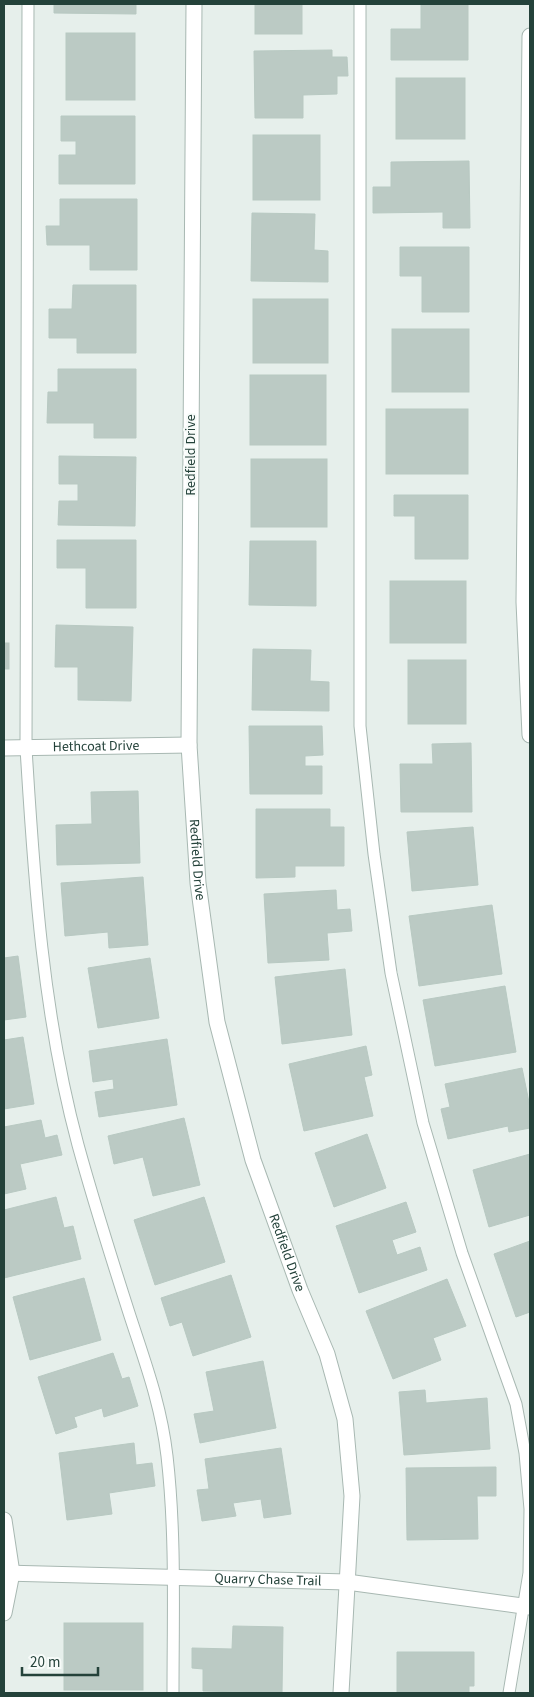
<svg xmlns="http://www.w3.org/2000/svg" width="534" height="1697" viewBox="0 0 534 1697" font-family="'Source Sans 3',sans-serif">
	<rect width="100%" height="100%" fill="#e6efeb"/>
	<g fill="#bbcac4" stroke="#b8c9c2">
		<polygon points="54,4 136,4 136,14 54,13"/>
		<rect x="255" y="4" width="47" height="30"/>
		<polygon points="421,4 468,4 468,60 391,60 391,29 421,29"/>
		<rect x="66" y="33" width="69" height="67"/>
		<polygon points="332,50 332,57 347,57 348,76 337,76 337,94 303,95 303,118 255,118 254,51"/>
		<rect x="396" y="78" width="69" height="61"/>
		<polygon points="61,116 135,116 135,184 59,184 59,155 76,155 76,141 61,141"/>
		<rect x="253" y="135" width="67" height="65"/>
		<polygon points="469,161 470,228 443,228 443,212 373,213 373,187 391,187 391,162"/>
		<polygon points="60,199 137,199 137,270 90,270 90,245 47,245 46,226 60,226"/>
		<polygon points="252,213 315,214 314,250 328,251 328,282 251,281"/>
		<polygon points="400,247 469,247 469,312 422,312 422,276 400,276"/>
		<polygon points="73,285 136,285 136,353 77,353 77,338 49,338 49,309 72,309"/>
		<rect x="253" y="299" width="75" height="64"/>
		<rect x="392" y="329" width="77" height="63"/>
		<polygon points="58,369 136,369 136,438 94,438 94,423 47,423 48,392 58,392"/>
		<rect x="250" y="375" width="76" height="70"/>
		<rect x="386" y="409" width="82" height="65"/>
		<polygon points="59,456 136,457 135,526 58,525 59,501 78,501 78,484 59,484"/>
		<rect x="251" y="459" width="76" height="68"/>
		<polygon points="394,495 468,495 468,559 415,559 415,516 394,516"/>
		<polygon points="57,540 136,540 136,608 86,608 86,568 57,568"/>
		<polygon points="250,541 316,541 316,606 249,605"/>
		<rect x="390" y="581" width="76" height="62"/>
		<polygon points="56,625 133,627 131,701 78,700 78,667 55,667"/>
		<rect x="4" y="643" width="5" height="26"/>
		<polygon points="253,649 311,650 310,681 329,682 329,711 252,710"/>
		<rect x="408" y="660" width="58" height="64"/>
		<polygon points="249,726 322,726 323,755 305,756 305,766 322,766 322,794 250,794"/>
		<polygon points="471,743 472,812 401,812 400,764 433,764 432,744"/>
		<polygon points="138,791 140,863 57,865 56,825 92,824 91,792"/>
		<polygon points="256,809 330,809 330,827 344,827 344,866 295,866 295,877 256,878"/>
		<polygon points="473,827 478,885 412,891 407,832"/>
		<polygon points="143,877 148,945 109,948 108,932 65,936 61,883"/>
		<polygon points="336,890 337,910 350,909 352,931 327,933 329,960 268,963 264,894"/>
		<polygon points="492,905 502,974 419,986 409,916"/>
		<polygon points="18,956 26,1017 4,1020 4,958"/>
		<polygon points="150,958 159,1018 98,1028 88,968"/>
		<polygon points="345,969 352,1035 282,1044 275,977"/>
		<polygon points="505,986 516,1052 435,1066 423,1000"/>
		<polygon points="23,1037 34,1104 4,1109 4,1040"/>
		<polygon points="167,1039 177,1105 99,1117 95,1092 114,1089 113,1079 93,1082 89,1051"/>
		<polygon points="366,1046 372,1075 364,1077 373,1116 304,1131 289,1064"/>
		<polygon points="522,1068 530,1107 530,1128 509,1132 508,1126 448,1139 441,1109 450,1107 445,1084"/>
		<polygon points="184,1118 200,1185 153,1196 143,1157 114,1164 108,1136"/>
		<polygon points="41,1120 45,1138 57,1135 62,1155 20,1164 26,1189 4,1194 4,1127"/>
		<polygon points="367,1134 386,1188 334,1207 315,1153"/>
		<polygon points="530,1154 530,1215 489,1227 473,1170"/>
		<polygon points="56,1197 64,1228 73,1226 81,1259 4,1278 4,1210"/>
		<polygon points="204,1197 225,1262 155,1285 134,1220"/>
		<polygon points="406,1202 416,1232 392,1240 397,1255 420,1247 427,1270 359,1293 336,1226"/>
		<polygon points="530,1241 530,1312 516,1317 494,1254"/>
		<polygon points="231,1275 251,1337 193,1356 182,1322 170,1326 161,1298"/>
		<polygon points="84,1278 101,1340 30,1360 13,1297"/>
		<polygon points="447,1279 466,1326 433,1338 441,1360 393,1379 366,1311"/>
		<polygon points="113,1353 122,1379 129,1377 138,1406 104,1417 102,1408 74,1417 77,1427 56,1434 38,1377"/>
		<polygon points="263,1361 276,1428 200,1443 194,1414 214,1411 206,1372"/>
		<polygon points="425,1390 426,1403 487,1398 490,1449 404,1455 399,1392"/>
		<polygon points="134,1443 136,1465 152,1463 155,1486 109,1493 112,1514 67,1520 59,1453"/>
		<polygon points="281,1448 291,1514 264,1518 261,1499 233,1503 236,1516 202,1521 197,1490 209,1489 205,1459"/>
		<polygon points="496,1467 496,1496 477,1496 478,1539 407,1540 406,1468"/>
		<rect x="64" y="1623" width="79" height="67"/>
		<polygon points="233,1626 283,1627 282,1693 203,1691 203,1669 192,1668 192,1648 232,1649"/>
		<polygon points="397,1652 474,1652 474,1686 469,1686 469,1693 397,1693"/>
	</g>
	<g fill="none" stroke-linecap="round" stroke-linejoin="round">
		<g stroke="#a8b8b2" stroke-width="13">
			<g id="service">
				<path d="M28,4L26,748C34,880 43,1016 78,1145C94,1203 112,1260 130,1316C146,1365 161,1405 167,1456C176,1535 173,1615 173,1693"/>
				<polyline points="360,4 360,726 374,854 391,973 423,1123 462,1253 516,1404 525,1453 530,1509 529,1573 509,1693"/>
			</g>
		</g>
		<g stroke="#a8b8b2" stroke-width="17">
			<g id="minor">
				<path id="s1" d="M194,4L189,745L198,883L217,1022L253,1160L300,1290L327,1354L345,1419L352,1496L341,1693"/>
				<polyline points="530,36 524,602 530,735"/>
				<path id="s2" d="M4,748L189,745"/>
				<polyline points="4,1520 12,1573 4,1613"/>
			</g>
		</g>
		<g stroke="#a8b8b2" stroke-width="17">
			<g id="tertiary">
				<path id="s3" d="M4,1573L347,1582L530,1607"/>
			</g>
		</g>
		<use href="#service" stroke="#fff" stroke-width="11"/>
		<use href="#minor" stroke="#fff" stroke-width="15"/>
		<use href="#tertiary" stroke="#fff" stroke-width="15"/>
	</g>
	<g text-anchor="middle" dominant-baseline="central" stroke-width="4" stroke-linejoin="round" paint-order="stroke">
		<g font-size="14" fill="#24423a" stroke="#f7fbf9">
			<text transform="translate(191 455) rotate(-90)">Redfield Drive</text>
			<text stroke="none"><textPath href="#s2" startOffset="92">Hethcoat Drive</textPath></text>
			<text stroke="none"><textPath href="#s1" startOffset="856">Redfield Drive</textPath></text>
			<text stroke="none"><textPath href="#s1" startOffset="1261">Redfield Drive</textPath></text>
			<text stroke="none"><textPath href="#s3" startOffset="264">Quarry Chase Trail</textPath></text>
		</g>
	</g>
	<rect width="534" height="1697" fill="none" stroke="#24423a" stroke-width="10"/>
	<path d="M22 1667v8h76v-8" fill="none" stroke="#24423a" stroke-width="2.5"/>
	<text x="30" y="1667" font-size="15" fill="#24423a" stroke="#f7fbf9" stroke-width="4" paint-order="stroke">20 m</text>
</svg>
